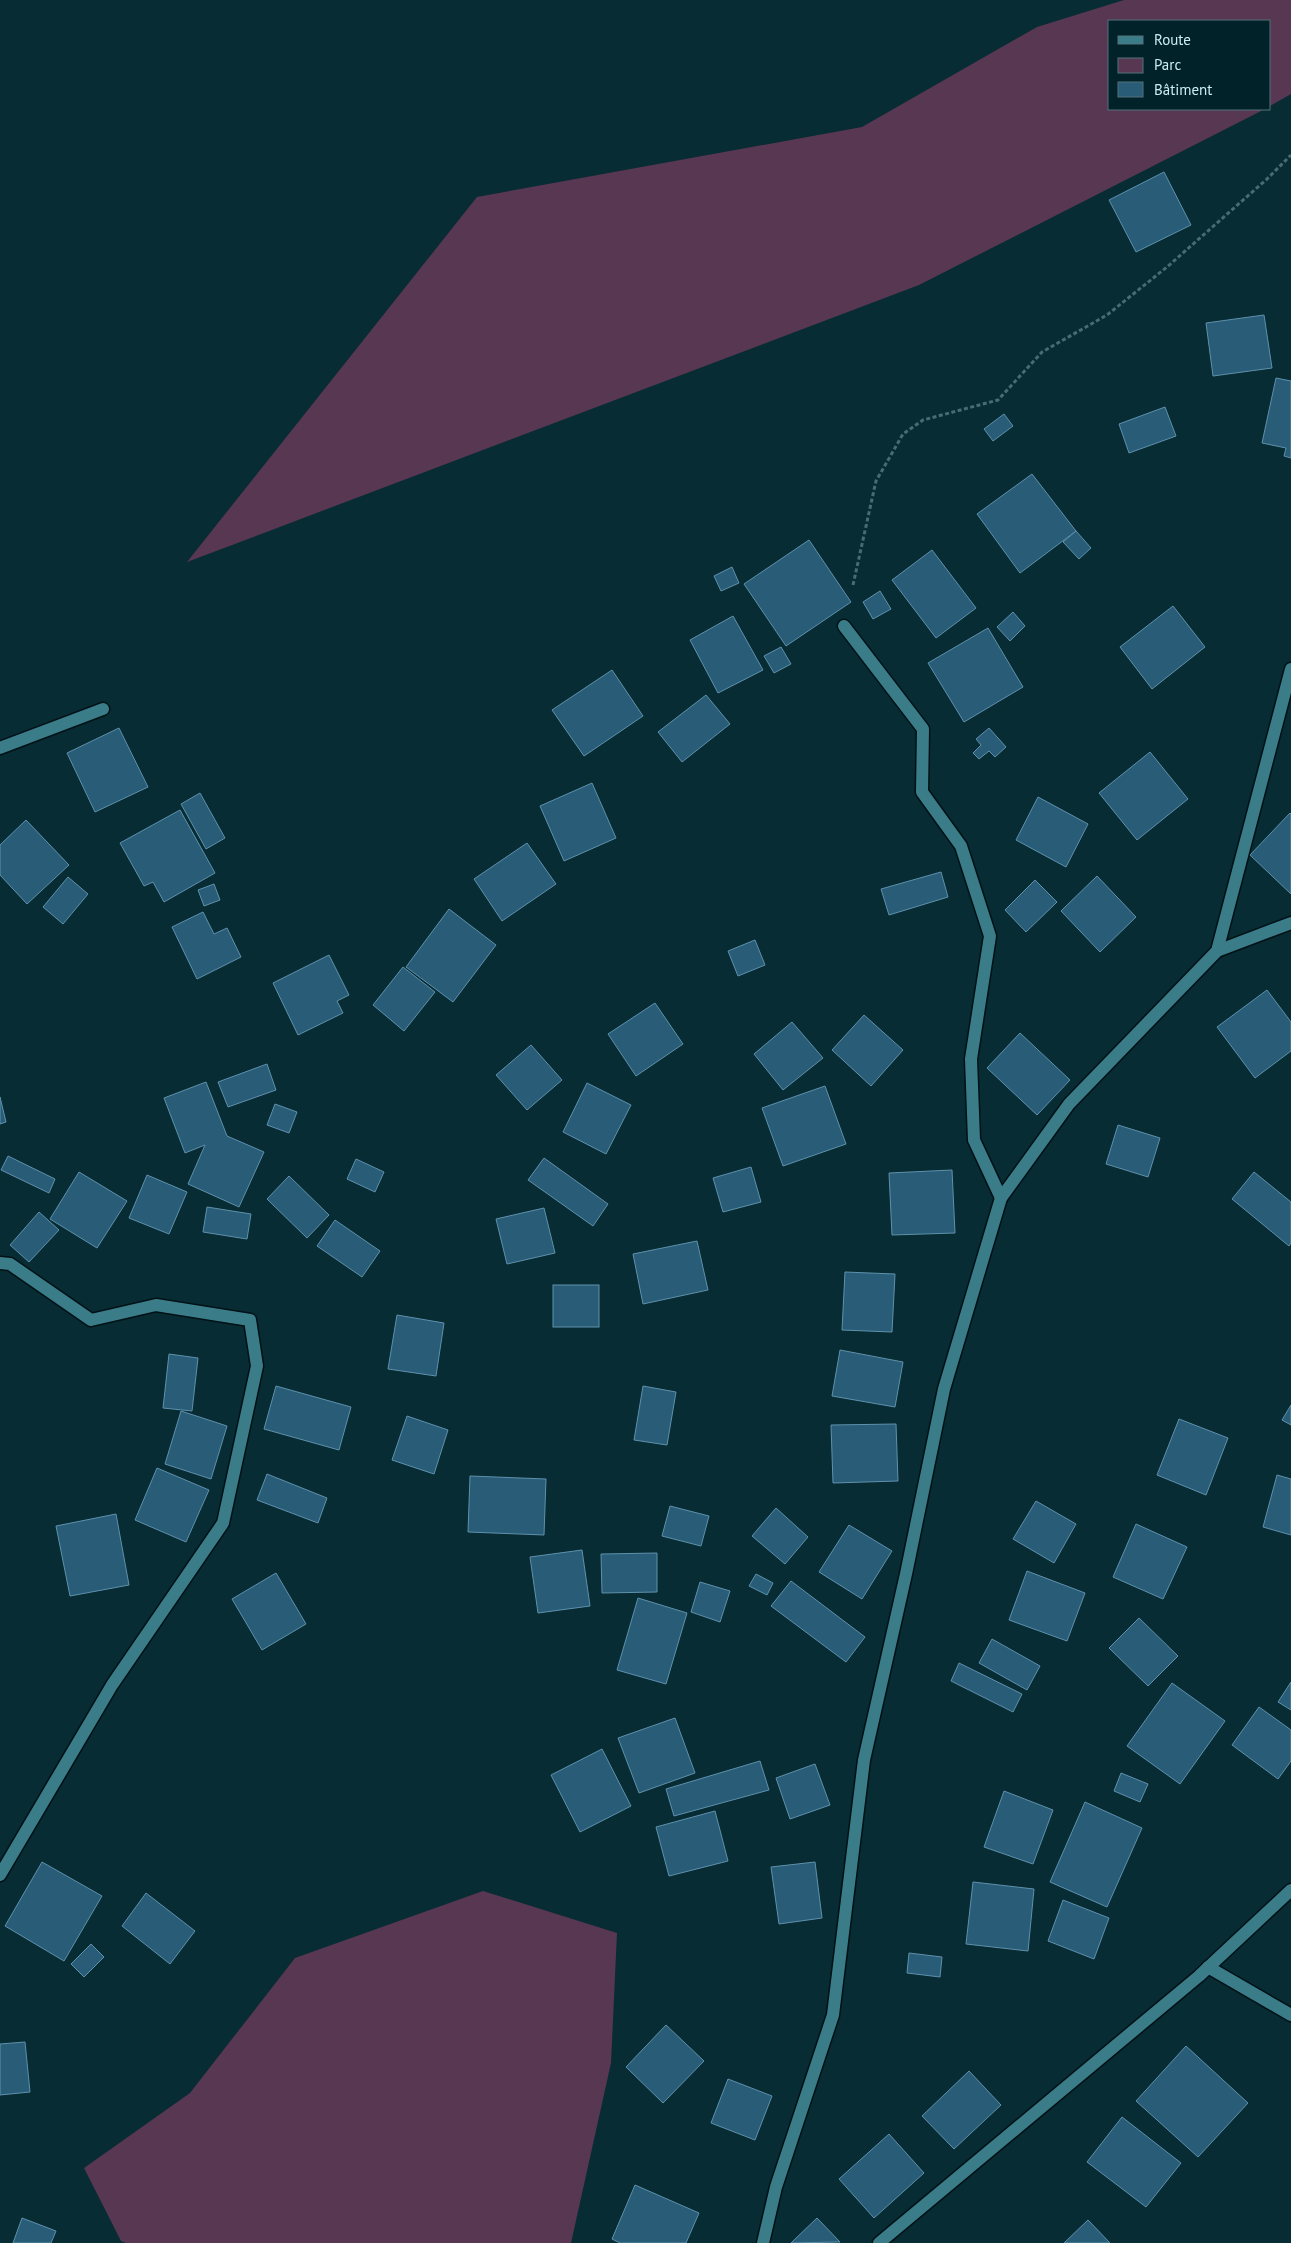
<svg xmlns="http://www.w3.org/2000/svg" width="1291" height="2243" viewBox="0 0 1291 2243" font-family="'PT Sans',sans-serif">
	<rect width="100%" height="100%" fill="#082c33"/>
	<g fill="#583752">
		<polygon points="1124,0 1291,0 1291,94 1270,106 1270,21 1110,21 1110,109 1265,109 919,285 187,562 477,197 862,127 1037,27"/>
		<polygon points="483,1891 617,1933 611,2063 571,2243 126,2243 121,2241 84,2168 190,2093 295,1958"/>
	</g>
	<g fill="#295c76" stroke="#5e91ad">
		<polygon points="1164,172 1191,225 1136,252 1109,200"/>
		<polygon points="1264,315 1272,368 1213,376 1206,323"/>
		<polygon points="1276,378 1291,381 1291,458 1284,456 1286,448 1262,443"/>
		<polygon points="1165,407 1176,436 1129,453 1119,424"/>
		<polygon points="1004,414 1013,426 993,441 984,429"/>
		<polygon points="1032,474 1076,531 1020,573 977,514"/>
		<polygon points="1076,531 1091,548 1079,559 1063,542"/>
		<polygon points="809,540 851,602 786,646 744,584"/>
		<polygon points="932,550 976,608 936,638 892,580"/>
		<polygon points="732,567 739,583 721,591 714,576"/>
		<polygon points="880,591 891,609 873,619 863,602"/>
		<polygon points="1173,606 1205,647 1152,689 1120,647"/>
		<polygon points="1013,612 1025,626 1010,641 997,627"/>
		<polygon points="733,616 763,670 718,693 690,640"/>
		<polygon points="988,628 1023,687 964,722 928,663"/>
		<polygon points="781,647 791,664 774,673 764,656"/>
		<polygon points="612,670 643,716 584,756 552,710"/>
		<polygon points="706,695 730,724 682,762 658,732"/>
		<polygon points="119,728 148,787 95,812 67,753"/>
		<polygon points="989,728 1006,747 995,757 989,751 979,759 973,753 981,745 976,739"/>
		<polygon points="1150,752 1188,799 1137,840 1099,793"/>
		<polygon points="592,783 616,838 564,861 540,806"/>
		<polygon points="200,793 225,838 206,849 181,804"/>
		<polygon points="1038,797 1088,824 1066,867 1016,840"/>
		<polygon points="180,810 215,873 164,902 153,882 144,886 120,843"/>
		<polygon points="1290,813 1291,814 1291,894 1250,855"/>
		<polygon points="26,820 69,865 27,904 0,875 0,845"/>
		<polygon points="527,843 556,884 502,921 474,879"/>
		<polygon points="941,872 948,897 889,915 881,889"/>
		<polygon points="1097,876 1136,917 1100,952 1061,911"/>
		<polygon points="68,877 88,894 63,924 43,907"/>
		<polygon points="1035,880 1057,902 1026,932 1005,910"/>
		<polygon points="214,884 220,900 204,906 198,890"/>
		<polygon points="449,909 496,945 453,1002 406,967"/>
		<polygon points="203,912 214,934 227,928 241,957 197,979 172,927"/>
		<polygon points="755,940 765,965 738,976 728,951"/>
		<polygon points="329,955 349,995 337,1001 343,1013 298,1035 273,983"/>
		<polygon points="403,967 435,992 404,1031 373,1005"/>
		<polygon points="1267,990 1291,1022 1291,1051 1255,1078 1217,1027"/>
		<polygon points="655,1003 683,1044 636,1076 608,1034"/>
		<polygon points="864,1015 903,1050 871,1086 832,1050"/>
		<polygon points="792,1022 823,1058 783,1090 754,1054"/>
		<polygon points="1020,1033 1070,1080 1037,1115 987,1068"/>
		<polygon points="531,1045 562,1080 527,1110 496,1075"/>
		<polygon points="267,1064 276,1090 228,1107 218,1082"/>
		<polygon points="206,1082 227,1136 264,1152 239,1207 188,1184 205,1145 185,1153 164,1098"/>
		<polygon points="587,1083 631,1105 606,1154 563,1132"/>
		<polygon points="825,1086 846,1144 783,1166 762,1108"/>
		<polygon points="0,1097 6,1122 0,1124"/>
		<polygon points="275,1104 297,1112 289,1133 267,1125"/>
		<polygon points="1118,1125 1160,1138 1148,1177 1106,1164"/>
		<polygon points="8,1156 55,1179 49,1193 1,1170"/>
		<polygon points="544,1158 608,1204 593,1226 528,1180"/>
		<polygon points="356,1159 384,1172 375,1192 347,1179"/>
		<polygon points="751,1167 761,1202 723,1212 713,1178"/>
		<polygon points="952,1170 955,1233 892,1235 889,1173"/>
		<polygon points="79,1172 127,1201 97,1248 50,1219"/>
		<polygon points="1254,1172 1291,1202 1291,1243 1289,1246 1232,1199"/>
		<polygon points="147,1175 187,1192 169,1234 129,1218"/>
		<polygon points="289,1176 329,1215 307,1238 267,1199"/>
		<polygon points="207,1207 251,1214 247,1239 203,1232"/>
		<polygon points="544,1208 555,1253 507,1264 496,1219"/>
		<polygon points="39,1212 59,1230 29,1262 10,1245"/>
		<polygon points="335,1220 380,1251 362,1277 317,1246"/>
		<polygon points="697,1241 708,1290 643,1304 633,1254"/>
		<polygon points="845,1272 895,1274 892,1332 842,1330"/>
		<rect x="553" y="1285" width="46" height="42"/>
		<polygon points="397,1315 444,1323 436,1376 388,1369"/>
		<polygon points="840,1350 903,1362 895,1407 832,1396"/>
		<polygon points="169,1354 198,1358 192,1411 163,1408"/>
		<polygon points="276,1386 351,1407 339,1450 264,1429"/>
		<polygon points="643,1386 676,1392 667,1445 634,1440"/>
		<polygon points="1291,1405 1291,1425 1282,1420"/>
		<polygon points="181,1411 227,1426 211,1479 165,1464"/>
		<polygon points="407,1416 448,1430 434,1474 392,1460"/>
		<polygon points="1179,1419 1228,1438 1206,1495 1157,1475"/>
		<polygon points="896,1424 898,1481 833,1483 831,1425"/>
		<polygon points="157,1468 209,1490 186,1542 135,1520"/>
		<polygon points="267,1474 327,1498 318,1523 257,1500"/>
		<polygon points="1277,1475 1291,1479 1291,1535 1263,1527"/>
		<polygon points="470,1476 546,1479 544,1535 468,1532"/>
		<polygon points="1036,1501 1076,1524 1054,1563 1013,1539"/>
		<polygon points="670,1506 709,1516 701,1546 662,1536"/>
		<polygon points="776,1508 808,1537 785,1564 752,1536"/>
		<polygon points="116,1514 129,1585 70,1596 56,1526"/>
		<polygon points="1136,1524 1187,1547 1163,1599 1113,1577"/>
		<polygon points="849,1525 892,1551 862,1599 819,1572"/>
		<polygon points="582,1550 590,1606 538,1613 530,1557"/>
		<polygon points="657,1553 657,1592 602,1593 601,1554"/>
		<polygon points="1027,1571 1085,1593 1067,1641 1009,1620"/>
		<polygon points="276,1573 306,1624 262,1650 232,1599"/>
		<polygon points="756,1574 773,1583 767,1595 749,1586"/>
		<polygon points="791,1581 865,1637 846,1662 771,1606"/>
		<polygon points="700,1582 730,1591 720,1622 691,1612"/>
		<polygon points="638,1598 687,1613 666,1684 617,1670"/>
		<polygon points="1139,1618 1178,1656 1148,1686 1109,1648"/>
		<polygon points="992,1639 1040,1666 1027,1690 979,1663"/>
		<polygon points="959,1663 1022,1694 1013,1712 951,1681"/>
		<polygon points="1291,1682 1291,1710 1278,1702"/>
		<polygon points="1172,1683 1225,1721 1180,1784 1127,1746"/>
		<polygon points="1259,1707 1291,1730 1291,1761 1278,1779 1232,1745"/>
		<polygon points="675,1718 695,1773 639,1793 618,1738"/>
		<polygon points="602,1749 631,1806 580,1832 551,1775"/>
		<polygon points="760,1761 769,1790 674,1816 666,1789"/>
		<polygon points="815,1764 830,1805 790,1819 776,1778"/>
		<polygon points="1121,1773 1148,1784 1140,1802 1114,1791"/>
		<polygon points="1004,1791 1053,1810 1033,1864 984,1847"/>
		<polygon points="1085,1802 1142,1828 1107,1907 1050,1882"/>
		<polygon points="715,1811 728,1861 669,1876 656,1827"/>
		<polygon points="42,1862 102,1896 64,1961 5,1926"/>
		<polygon points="815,1862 822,1918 779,1924 771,1867"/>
		<polygon points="973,1882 1034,1889 1028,1951 966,1944"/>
		<polygon points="146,1893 195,1931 170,1964 122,1926"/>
		<polygon points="1063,1900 1109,1918 1094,1959 1048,1941"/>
		<polygon points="91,1944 104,1957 84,1977 71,1964"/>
		<polygon points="909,1953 942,1957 940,1977 907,1973"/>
		<polygon points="666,2025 704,2061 663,2103 626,2067"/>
		<polygon points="25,2042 30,2092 0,2095 0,2044"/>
		<polygon points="1186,2046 1248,2103 1198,2157 1136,2101"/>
		<polygon points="969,2071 1001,2105 954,2149 922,2116"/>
		<polygon points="728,2079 772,2096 755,2140 711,2123"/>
		<polygon points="1122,2117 1181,2163 1146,2207 1087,2162"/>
		<polygon points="889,2134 924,2173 874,2218 839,2179"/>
		<polygon points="635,2185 699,2213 686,2243 620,2243 612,2239"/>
		<polygon points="22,2218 56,2231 51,2243 13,2243"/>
		<polygon points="817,2218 840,2242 791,2243"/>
		<polygon points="1088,2220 1110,2243 1064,2243"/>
	</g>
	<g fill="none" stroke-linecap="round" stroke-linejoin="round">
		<g stroke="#011217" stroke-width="15">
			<polyline id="lane" points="1208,1967 1291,2015"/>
		</g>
		<g stroke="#011217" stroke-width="15">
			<g id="street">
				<polyline points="844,626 923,729 922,792 961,846 990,936 971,1059 974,1140 1001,1198"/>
				<polyline points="0,748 103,709"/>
				<polyline points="1217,951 1291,923"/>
				<polyline points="0,1263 10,1264 91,1320 156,1305 250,1320 257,1366 223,1523 112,1685 0,1875"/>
				<polyline points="763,2243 776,2187 833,2015 864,1760 906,1574 944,1389 1001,1198 1069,1104 1217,951 1291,669"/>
				<polyline points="879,2243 1199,1976 1291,1890"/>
			</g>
		</g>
		<polyline stroke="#496c73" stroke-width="3" stroke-dasharray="4 2.5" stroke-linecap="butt" points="853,585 876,481 903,434 923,420 998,400 1042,352 1107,315 1167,267 1267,179 1291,155"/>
		<use href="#lane" stroke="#3b7c89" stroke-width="12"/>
		<use href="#street" stroke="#3b7c89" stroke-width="12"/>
	</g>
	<rect x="1108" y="20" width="162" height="90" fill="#002228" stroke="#52737a"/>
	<rect x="1118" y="36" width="25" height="8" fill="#3b7c89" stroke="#52737a"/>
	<text x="1154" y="45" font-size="15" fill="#cdecf4">Route</text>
	<rect x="1118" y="58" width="25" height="15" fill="#583752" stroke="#52737a"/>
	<text x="1154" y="70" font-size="15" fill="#cdecf4">Parc</text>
	<rect x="1118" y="82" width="25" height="15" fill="#295c76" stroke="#52737a"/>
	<text x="1154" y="95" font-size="15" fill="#cdecf4">Bâtiment</text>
</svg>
